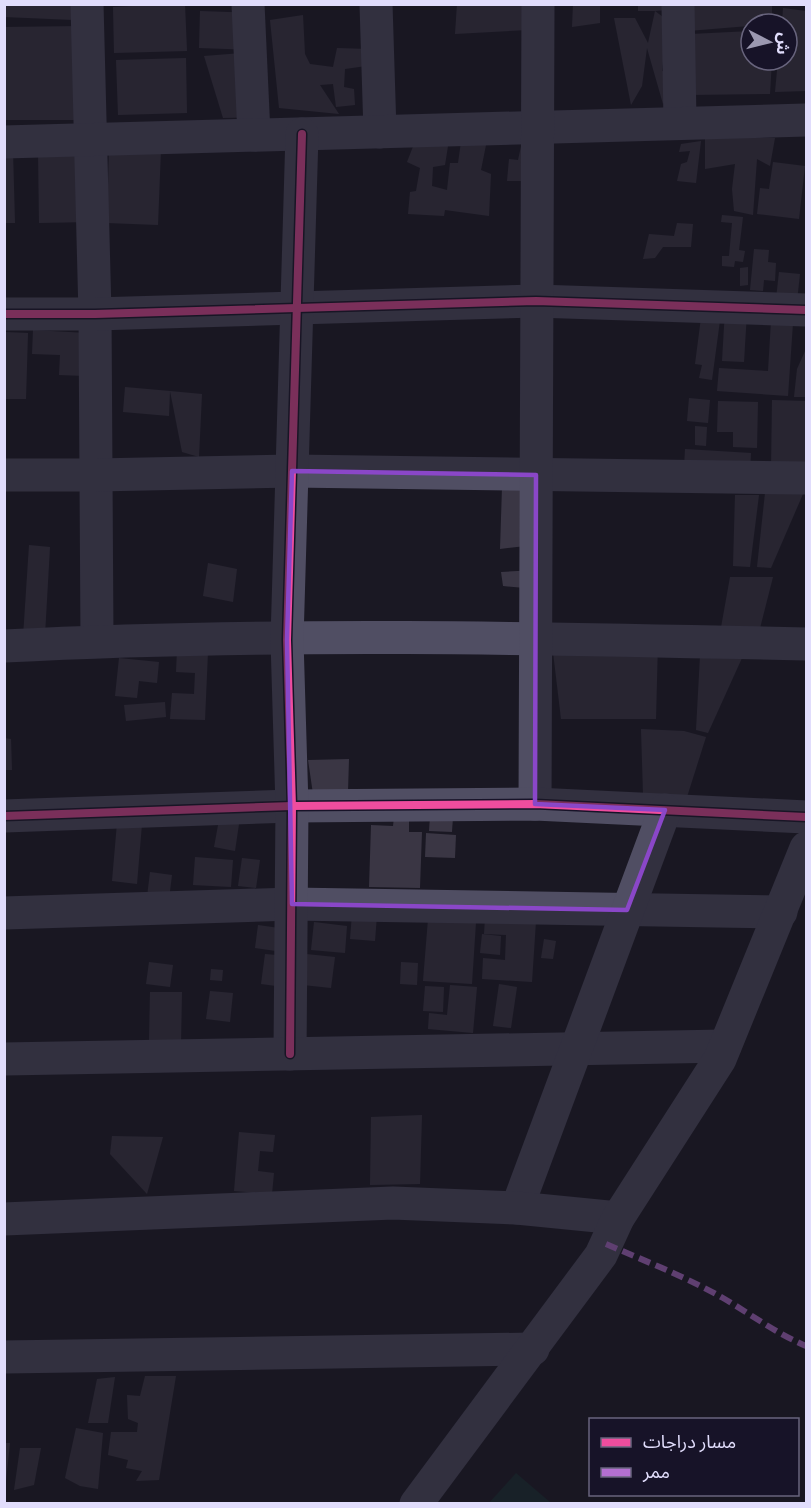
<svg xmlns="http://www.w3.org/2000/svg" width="811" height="1508" viewBox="0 0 811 1508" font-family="Signika,'Noto Sans Arabic',sans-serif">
	<rect width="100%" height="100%" fill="#1a1823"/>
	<polygon fill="#172e2f" points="516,1473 551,1503 489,1503"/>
	<g fill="#3a3644">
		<polygon points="4,4 75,4 74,20 4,17"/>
		<polygon points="171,4 185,4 187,51 114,53 113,7"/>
		<polygon points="457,4 527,4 528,30 455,34"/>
		<polygon points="573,4 600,4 600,23 572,27"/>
		<polygon points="638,5 678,5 678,9 655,11 675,26 664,52 662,71 674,72 675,86 663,104 647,48 642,86 631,105 614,18 635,18 648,43 655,11 638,11"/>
		<polygon points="689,5 772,5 772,24 688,31"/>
		<polygon points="783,8 806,11 806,91 775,92 778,60 787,60 787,24 782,24"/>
		<polygon points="200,11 256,13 255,50 199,48"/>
		<polygon points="303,15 305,54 310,64 333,67 337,48 368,49 366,66 345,69 344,87 354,89 355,105 336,107 333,84 320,85 339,114 279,108 270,20"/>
		<polygon points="82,26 83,120 4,120 4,27"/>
		<polygon points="751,31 751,60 772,60 770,94 688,95 691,34"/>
		<polygon points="242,53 263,117 223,118 204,56"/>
		<polygon points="186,58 187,113 118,115 116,60"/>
		<polygon points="705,138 775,138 770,166 757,159 753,215 734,211 732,189 735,164 705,169"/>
		<polygon points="701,141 696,183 677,181 681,164 687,162 690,151 679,152 681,144"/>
		<polygon points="461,142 486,145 481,170 491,174 489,216 445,210 444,216 408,214 410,192 416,191 420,168 407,162 414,144 448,146 445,165 433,167 432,186 447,190 450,163 458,163"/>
		<polygon points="522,142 537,181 507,181 509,159 518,160"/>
		<polygon points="109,147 161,149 158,225 107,223"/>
		<polygon points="89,149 90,222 39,223 38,150"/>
		<polygon points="4,151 13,151 15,223 4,223"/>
		<polygon points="773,162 805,166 799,219 757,214 760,188 769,189"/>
		<polygon points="722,215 743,217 739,250 745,251 743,262 735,261 734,267 722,266 722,256 729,256 732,223 721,222"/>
		<polygon points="677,223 693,224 691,247 663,247 655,258 643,259 649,234 674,236"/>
		<polygon points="754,249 769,250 768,262 776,263 775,281 764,280 763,291 750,290"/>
		<polygon points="748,267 748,285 740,286 740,268"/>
		<polygon points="779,272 800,274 797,301 776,299"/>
		<polygon points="702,310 721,313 712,380 699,378 702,365 695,364"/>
		<polygon points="725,310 747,312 744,362 722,361"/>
		<polygon points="771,321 793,323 788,396 717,391 719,368 768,371"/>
		<polygon points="33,330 87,333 85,376 59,375 60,355 32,354"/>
		<polygon points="5,332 28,333 26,399 5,399"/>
		<polygon points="806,349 806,397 794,397 797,369"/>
		<polygon points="125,387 170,391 169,416 123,412"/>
		<polygon points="170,391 202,394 199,457 182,452"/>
		<polygon points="689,398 710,400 708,423 687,421"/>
		<polygon points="772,400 806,401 806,471 771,470"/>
		<polygon points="718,401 758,402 757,448 733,447 733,432 717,432"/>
		<polygon points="695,426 707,427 706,446 695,445"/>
		<polygon points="685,449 751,453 750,472 684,468"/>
		<polygon points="502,487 525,489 526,546 500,549"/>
		<polygon points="765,493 803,494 771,568 757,567"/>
		<polygon points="735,495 759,495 750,567 733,566"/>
		<polygon points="29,545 50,547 45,635 23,637"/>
		<polygon points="208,563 237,569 233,602 203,596"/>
		<polygon points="536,570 536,589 503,586 501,572"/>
		<polygon points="730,577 773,577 758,636 720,633"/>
		<polygon points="658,641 656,719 561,719 553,652"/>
		<polygon points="177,650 208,652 205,720 170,719 172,693 194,694 195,673 176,672"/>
		<polygon points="700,656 742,658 708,733 696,730"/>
		<polygon points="119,658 159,662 157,683 139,681 137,698 115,696"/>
		<polygon points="165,702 166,717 126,721 124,705"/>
		<polygon points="641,729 684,731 706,737 687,797 643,794"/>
		<polygon points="4,738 11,739 12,770 4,770"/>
		<polygon points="349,759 348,791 313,794 308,760"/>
		<polygon points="430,816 453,817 452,832 429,831"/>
		<polygon points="394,817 409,818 409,832 422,832 420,888 369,887 371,825 393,826"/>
		<polygon points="219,820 239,824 235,851 214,847"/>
		<polygon points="117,823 142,824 137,884 112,881"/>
		<polygon points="426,833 456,835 455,858 425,857"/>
		<polygon points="195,857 233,860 231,887 193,885"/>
		<polygon points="242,858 260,860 256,888 238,886"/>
		<polygon points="150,872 172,875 169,899 147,897"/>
		<polygon points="352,914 377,915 375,941 350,939"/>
		<polygon points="485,918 536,921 532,982 482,979 483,958 505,960 506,935 484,934"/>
		<polygon points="428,919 476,922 472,984 423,981"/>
		<polygon points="314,922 347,926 345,953 311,950"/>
		<polygon points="258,925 286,929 283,952 255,948"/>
		<polygon points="482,934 501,936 500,955 480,953"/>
		<polygon points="544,939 556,941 553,959 541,958"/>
		<polygon points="265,954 288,956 284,987 261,984"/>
		<polygon points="306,954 335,957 331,988 303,985"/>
		<polygon points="149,962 173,965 170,987 146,984"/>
		<polygon points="401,962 418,963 417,985 400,984"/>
		<polygon points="211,969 223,970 222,981 210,980"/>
		<polygon points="499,984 517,987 511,1028 493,1026"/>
		<polygon points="450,985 477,987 473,1033 428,1029 429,1013 447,1015"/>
		<polygon points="425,986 444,987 443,1012 423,1011"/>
		<polygon points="210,991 233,993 230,1022 206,1019"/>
		<polygon points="150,992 182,992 181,1043 149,1042"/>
		<polygon points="422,1115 420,1184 370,1185 371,1117"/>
		<polygon points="239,1132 275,1135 273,1152 260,1151 258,1171 274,1173 272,1194 234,1191"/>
		<polygon points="112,1136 163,1137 147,1194 110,1154"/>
		<polygon points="145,1376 176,1376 159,1480 136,1481 142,1471 126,1468 128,1460 108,1455 111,1432 137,1432 138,1423 128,1419 127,1395 140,1396"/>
		<polygon points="115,1377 108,1423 88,1423 97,1379"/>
		<polygon points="76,1428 103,1433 98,1489 80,1486 65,1478"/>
		<polygon points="4,1443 10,1443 6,1481 4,1481"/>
		<polygon points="20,1448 41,1448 34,1485 14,1490"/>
	</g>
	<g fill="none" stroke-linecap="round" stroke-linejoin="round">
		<g stroke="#504e63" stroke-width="33">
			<polyline points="87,4 95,314 97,641"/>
			<polyline points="248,4 254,135"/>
			<polyline points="376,4 380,132"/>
			<polyline points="678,4 680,123"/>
			<polyline points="4,142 806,120"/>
			<polyline points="4,314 95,314 536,301 806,310"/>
			<polyline points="4,475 96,475 292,471 806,478"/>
			<path d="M4,646C271,632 540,638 806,644"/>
			<polyline points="535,804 538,4"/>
			<polyline points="4,816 292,806 535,804 806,817"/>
			<polyline points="4,913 292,904 781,912"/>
			<polyline points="290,1054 292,806 287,640 302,134"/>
			<polyline points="4,1059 725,1046"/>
			<polyline points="517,1208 665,810"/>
			<polyline points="4,1219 393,1203 517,1208 618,1218"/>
			<polyline points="4,1357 533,1349"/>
			<polyline points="416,1504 601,1255 618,1218 720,1059 806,848"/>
		</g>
		<path stroke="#b36fd0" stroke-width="6" stroke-dasharray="12 6" stroke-linecap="butt" d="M606,1244C645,1261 686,1277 723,1298C752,1315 774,1332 806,1346"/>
		<g stroke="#171328" stroke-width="11">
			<g id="cycleway">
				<polyline points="4,314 95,314 536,301 806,310"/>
				<polyline points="4,816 292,806 535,804 806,817"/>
				<polyline points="290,1054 292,806 287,640 302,134"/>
			</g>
		</g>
		<use href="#cycleway" stroke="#ef4d9e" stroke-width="8"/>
	</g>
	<path d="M0 0H811V1508H0ZM292,471L536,475L535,804L665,810L627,910L292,904L287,640Z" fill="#1a1823" fill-opacity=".55" fill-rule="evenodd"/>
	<path fill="none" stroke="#8a47c8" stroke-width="4.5" stroke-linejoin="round" d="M292,471L536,475L535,804L665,810L627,910L292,904L287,640Z"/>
	<rect width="811" height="1508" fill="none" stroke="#e1ddfc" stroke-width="12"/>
	<rect x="589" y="1418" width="210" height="78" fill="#171328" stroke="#68647d" stroke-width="1.5"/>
	<rect x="601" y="1438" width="30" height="9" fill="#ef4d9e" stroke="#68647d" stroke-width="1.5"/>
	<text x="643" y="1448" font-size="18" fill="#e1ddfc">مسار دراجات</text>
	<rect x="601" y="1468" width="30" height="9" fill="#b36fd0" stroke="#68647d" stroke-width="1.5"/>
	<text x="643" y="1478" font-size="18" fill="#e1ddfc">ممر</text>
	<g transform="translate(769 42) rotate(97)"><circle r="28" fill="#171328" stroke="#68647d" stroke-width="1.5"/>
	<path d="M0-4.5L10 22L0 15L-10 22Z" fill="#9b98b0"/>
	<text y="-9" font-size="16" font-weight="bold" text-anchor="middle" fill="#e1ddfc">ش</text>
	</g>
</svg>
